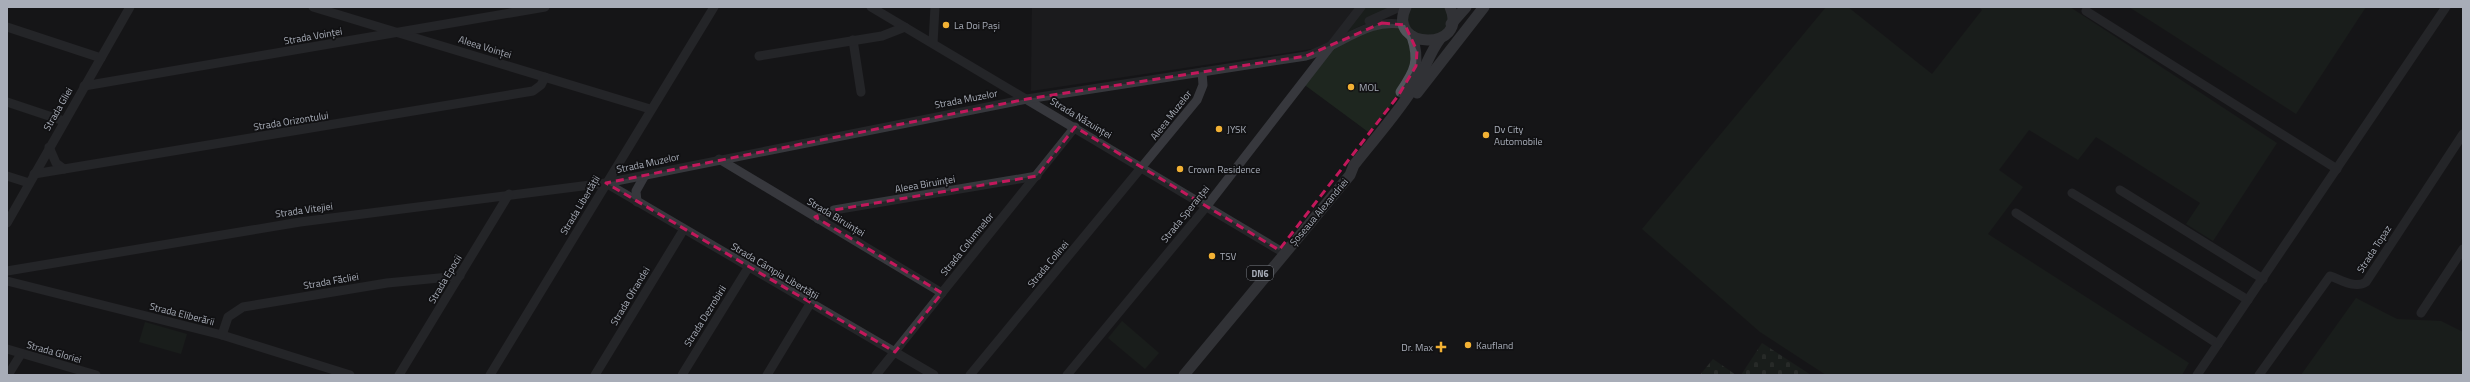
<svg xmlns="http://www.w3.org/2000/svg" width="2470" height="382" viewBox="0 0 2470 382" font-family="'Titillium Web',sans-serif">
	<defs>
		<pattern id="cemetery-stones" width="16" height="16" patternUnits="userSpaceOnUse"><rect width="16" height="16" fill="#1e261f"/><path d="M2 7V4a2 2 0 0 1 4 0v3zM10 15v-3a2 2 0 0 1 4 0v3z" fill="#3c433d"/></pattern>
	</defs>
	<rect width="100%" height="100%" fill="#161618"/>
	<polygon fill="#222225" points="1032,7 1361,7 1331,46 1031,91"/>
	<g fill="#1e261f">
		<path d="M1361,7H1400L1350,31L1375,25H1404L1406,7H1450L1449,30L1418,40C1414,76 1391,106 1371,134L1302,83Z"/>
		<polygon points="1826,7 1848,7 1932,74 1982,10 1979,7 2070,7 2277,143 2213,241 2186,224 2200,203 2096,137 2078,160 2029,130 1999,170 2023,187 1988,234 2189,363 2182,375 1826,375 1760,332 1642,229"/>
		<polygon points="2129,7 2366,7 2296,114"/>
		<polygon points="2356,298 2397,319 2441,321 2463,332 2463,375 2301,375"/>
		<polygon points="1122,321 1159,353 1145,369 1108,338"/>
		<polygon points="145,322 187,334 181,354 139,342"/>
	</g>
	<g fill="url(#cemetery-stones)">
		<polygon points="1762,343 1811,375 1741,375"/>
		<polygon points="1713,359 1736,375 1700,375"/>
	</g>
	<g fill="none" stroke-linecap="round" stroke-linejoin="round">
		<g stroke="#37383d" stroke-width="9">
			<polyline points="313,7 650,109"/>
			<polyline points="871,7 1279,250"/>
			<polyline points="2086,11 2337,169"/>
			<polyline points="1369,21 1400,7"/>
			<polyline points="7,27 101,58"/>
			<polyline points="853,40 861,92"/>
			<polyline points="933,43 935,7"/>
			<polyline points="759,56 882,36 905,27"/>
			<polyline points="84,86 545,7"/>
			<polyline points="7,102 64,121"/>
			<polyline points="49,147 56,163 64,169"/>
			<polyline points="719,159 942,293"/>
			<polyline points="34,174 533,91 541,85 545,77"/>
			<polyline points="7,176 29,183"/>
			<polyline points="606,183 934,375"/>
			<polyline points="2120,190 2263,279"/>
			<polyline points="2072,193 2248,300"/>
			<polyline points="637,202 636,191 645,175"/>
			<polyline points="2016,213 2218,344"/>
			<polyline points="818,219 834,210 1037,176"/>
			<polyline points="7,223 130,7"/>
			<path d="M7,271L300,222L606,183L1027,99L1306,56C1339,47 1369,16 1405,25"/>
			<polyline points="7,281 222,335 350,375"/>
			<polyline points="2421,313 2463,249"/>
			<polyline points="222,335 228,317 243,307 387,283 460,276"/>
			<polyline points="7,349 96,375"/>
			<polyline points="8,375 21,354"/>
			<polyline points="399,375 509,194"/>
			<polyline points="490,375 714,7"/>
			<polyline points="595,375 684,229"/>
			<polyline points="682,375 748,268"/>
			<polyline points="767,375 810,304"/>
			<polyline points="876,375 1075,127"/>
			<polyline points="970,375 1197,100 1203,85 1202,72"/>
			<polyline points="1067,375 1206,207 1361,7"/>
			<polyline points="2197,375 2446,7"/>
			<path d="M2259,375L2330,276C2342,280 2355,289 2366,282L2463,134"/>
		</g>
		<g stroke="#53555c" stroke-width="11">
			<path d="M1406,7C1385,50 1470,52 1450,7"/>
			<polyline points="1451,24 1466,7"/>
			<path d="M1401,92C1416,70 1420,61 1412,36"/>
			<polyline points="1417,93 1484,7"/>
			<path d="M1184,375L1350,175L1354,165C1375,138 1400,111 1417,82C1426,67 1430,52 1440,39"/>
		</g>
	</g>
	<path d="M0 0H2470V382H0ZM1382,23L1405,25L1417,51L1416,66L1398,96L1279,250L1075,127L1037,176L834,210L815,217L942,293L895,352L606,183L1027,99L1306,56Z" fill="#161618" fill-opacity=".55" fill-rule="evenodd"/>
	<path fill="none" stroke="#c2185b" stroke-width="3" stroke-dasharray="8 5" stroke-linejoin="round" d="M1382,23L1405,25L1417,51L1416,66L1398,96L1279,250L1075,127L1037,176L834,210L815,217L942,293L895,352L606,183L1027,99L1306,56Z"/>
	<g fill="#f2b134" stroke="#111113" stroke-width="1.5">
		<circle cx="946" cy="25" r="4"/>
		<circle cx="1351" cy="87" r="4"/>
		<circle cx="1219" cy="129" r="4"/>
		<circle cx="1486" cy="135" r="4"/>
		<circle cx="1180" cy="169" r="4"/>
		<circle cx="1212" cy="256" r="4"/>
		<circle cx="1468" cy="345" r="4"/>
		<path d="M1439 341h4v4h4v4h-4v4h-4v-4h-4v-4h4z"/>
	</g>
	<g text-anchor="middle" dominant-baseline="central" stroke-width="3.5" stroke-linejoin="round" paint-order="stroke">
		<rect fill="#111113" stroke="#7b7e86" stroke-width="1" x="1247" y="266" width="26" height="14" rx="3"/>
		<g font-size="9" font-weight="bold" fill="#a8adb8">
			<text x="1260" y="273">DN6</text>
		</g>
		<g font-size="10" fill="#a8adb8" stroke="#111113" text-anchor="start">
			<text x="954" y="25">La Doi Pași</text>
			<text x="1359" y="87">MOL</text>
			<text x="1227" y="129">JYSK</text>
			<text x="1494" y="129">Dv City<tspan x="1494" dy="12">Automobile</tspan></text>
			<text x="1188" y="169">Crown Residence</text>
			<text x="1220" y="256">TSV</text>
			<text x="1476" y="345">Kaufland</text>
			<text x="1433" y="347" text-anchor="end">Dr. Max</text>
		</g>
		<g font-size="10" fill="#a8adb8" stroke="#111113">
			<text transform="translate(313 36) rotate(-10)">Strada Voinței</text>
			<text transform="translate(485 47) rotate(17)">Aleea Voinței</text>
			<text transform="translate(966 99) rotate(-11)">Strada Muzelor</text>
			<text transform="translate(58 109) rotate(-60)">Strada Gliei</text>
			<text transform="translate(1171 115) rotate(-52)">Aleea Muzelor</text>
			<text transform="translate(1081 118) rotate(31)">Strada Năzuinței</text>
			<text transform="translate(291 121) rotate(-9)">Strada Orizontului</text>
			<text transform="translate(648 163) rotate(-12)">Strada Muzelor</text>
			<text transform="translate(925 184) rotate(-10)">Aleea Biruinței</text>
			<text transform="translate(580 205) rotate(-59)">Strada Libertății</text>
			<text transform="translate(304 210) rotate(-8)">Strada Vitejiei</text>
			<text transform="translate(1319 212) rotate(-50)">Șoseaua Alexandriei</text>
			<text transform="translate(1185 214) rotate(-51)">Strada Speranței</text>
			<text transform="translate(836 217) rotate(31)">Strada Biruinței</text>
			<text transform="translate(967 244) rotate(-51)">Strada Columnelor</text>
			<text transform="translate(2374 249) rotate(-57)">Strada Topaz</text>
			<text transform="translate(1048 264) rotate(-50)">Strada Colinei</text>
			<text transform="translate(775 271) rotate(31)">Strada Câmpia Libertății</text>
			<text transform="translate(445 279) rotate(-59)">Strada Epocii</text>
			<text transform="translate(331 281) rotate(-10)">Strada Făcliei</text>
			<text transform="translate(630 296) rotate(-59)">Strada Ofrandei</text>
			<text transform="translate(182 314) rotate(14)">Strada Eliberării</text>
			<text transform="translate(705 316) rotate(-58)">Strada Dezrobirii</text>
			<text transform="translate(54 352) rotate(16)">Strada Gloriei</text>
		</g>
	</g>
	<rect width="2470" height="382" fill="none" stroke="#a8adb8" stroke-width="16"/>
</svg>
